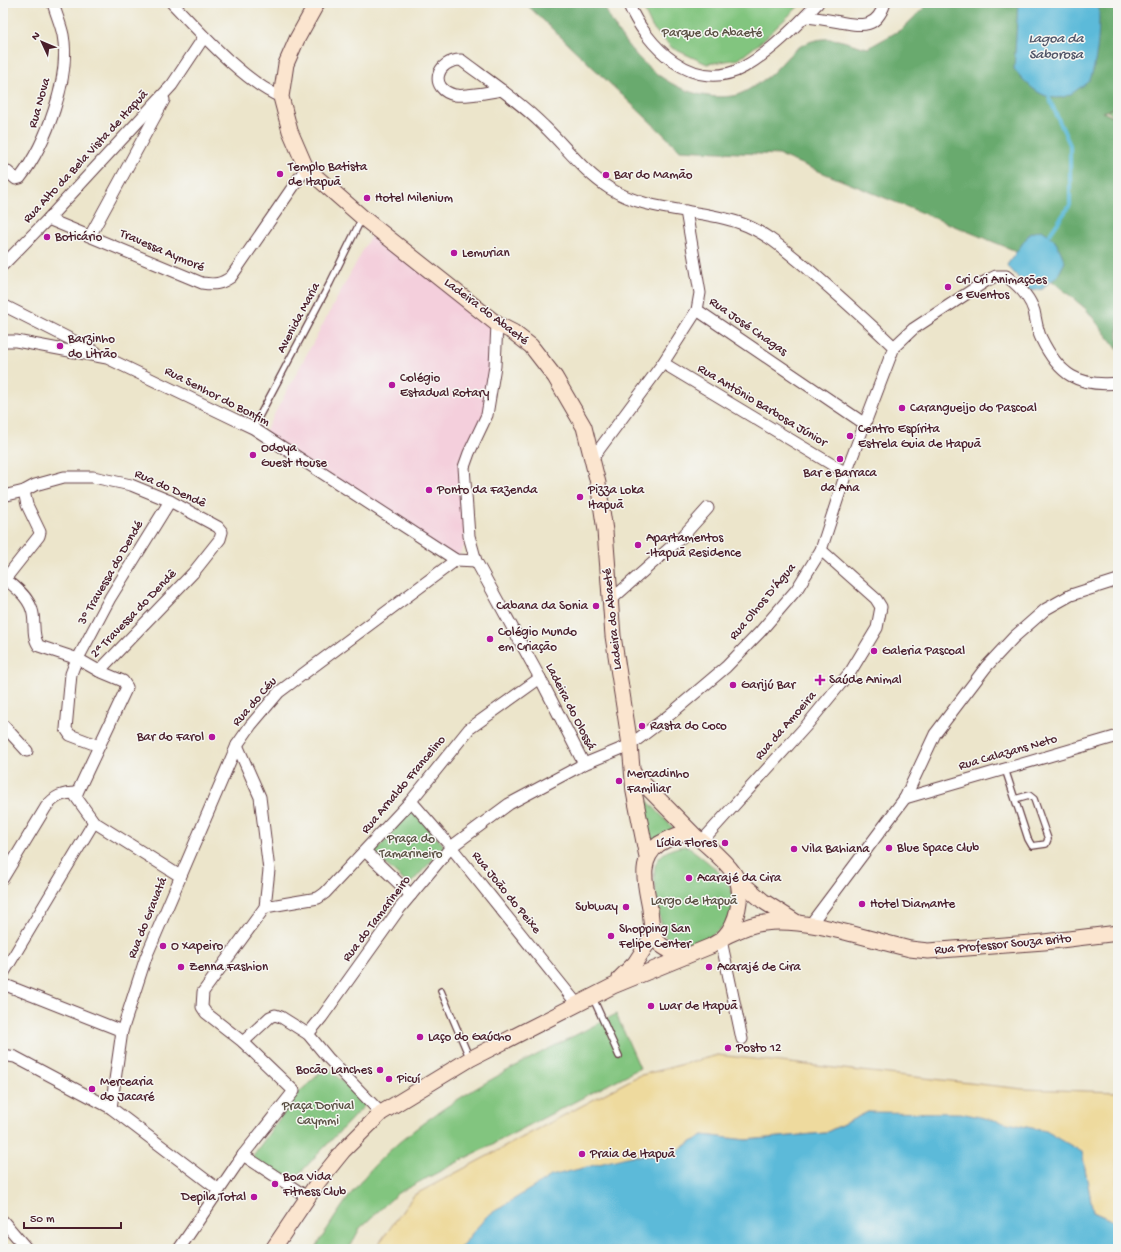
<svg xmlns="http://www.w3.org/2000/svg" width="1121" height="1252" viewBox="0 0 1121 1252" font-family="'Gochi Hand',sans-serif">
	<rect width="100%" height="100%" fill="#f6f6f2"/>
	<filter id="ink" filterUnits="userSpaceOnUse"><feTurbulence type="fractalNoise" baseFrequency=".025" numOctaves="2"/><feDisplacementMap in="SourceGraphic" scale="8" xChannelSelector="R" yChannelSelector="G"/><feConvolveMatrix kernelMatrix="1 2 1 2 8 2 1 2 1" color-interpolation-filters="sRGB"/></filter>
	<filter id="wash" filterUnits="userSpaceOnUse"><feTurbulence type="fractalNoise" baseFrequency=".012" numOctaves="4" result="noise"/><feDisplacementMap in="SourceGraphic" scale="16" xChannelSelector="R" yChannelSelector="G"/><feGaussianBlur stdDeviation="0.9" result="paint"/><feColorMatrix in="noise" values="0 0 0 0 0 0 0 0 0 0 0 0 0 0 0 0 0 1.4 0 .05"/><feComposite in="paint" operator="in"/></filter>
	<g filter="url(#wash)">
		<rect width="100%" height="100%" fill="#ece5cb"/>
		<polygon fill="#f4cfdc" points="375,228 497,324 490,404 466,461 465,545 456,560 263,435"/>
		<g fill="#82c57f" stroke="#667255">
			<polygon points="641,3 647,3 649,8 659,3 802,3 761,42 739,59 707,64 672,48 652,27"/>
			<polygon points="1118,106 1118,118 1107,111"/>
			<polygon points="639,795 642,795 676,831 648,846"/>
			<polygon points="412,808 445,847 409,885 374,854"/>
			<path d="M687,846C698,854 723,873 729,885C743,908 723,932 702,940C693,943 679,947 670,942C660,937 652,877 655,866C659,852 674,847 687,846Z"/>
			<path d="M616,1014L640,1068L398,1193L360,1228L349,1249H315C332,1221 350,1192 373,1167C439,1098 532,1059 616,1014Z"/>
			<polygon points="327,1067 366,1104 295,1178 288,1182 252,1157 298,1093"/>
		</g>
		<path fill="#69aa6e" stroke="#5a644c" d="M525,3H603C623,53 675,104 732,96C742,95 754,86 762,81C779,71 789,49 809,42C834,34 844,43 868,48L902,29L929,3H1118V106L1103,112L1118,119V350L1086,309L1016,251L779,155L680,150Z"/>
		<polygon fill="#eeda9e" stroke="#9c7c64" points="718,1055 1023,1089 1118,1092 1118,1223 1093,1212 1082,1152 868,1112 825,1133 746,1140 703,1135 669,1156 631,1156 487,1216 459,1249 375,1249 414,1195 638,1076"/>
		<g fill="#5bbad9" stroke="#526c82">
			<path d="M1018,3H1099C1099,27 1099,54 1091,77C1090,82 1082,86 1078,89C1053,110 1031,90 1014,69Z"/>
			<path d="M1041,230C1056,237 1059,248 1065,262L1057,277L1047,284L1043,289L1030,291L1007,265L1030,233Z"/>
			<polygon points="868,1112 961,1113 1046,1131 1082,1152 1093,1212 1118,1223 1118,1249 459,1249 487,1216 551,1176 631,1156 669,1156 703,1135 746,1140 825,1133"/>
		</g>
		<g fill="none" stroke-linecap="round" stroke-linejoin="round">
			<polyline stroke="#5bbad9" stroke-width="4" points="1049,98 1070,145 1070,205 1050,234"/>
		</g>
	</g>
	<g filter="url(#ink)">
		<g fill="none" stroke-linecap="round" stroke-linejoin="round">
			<g stroke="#623d43" stroke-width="8">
				<g id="lane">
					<polyline points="253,428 330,283 362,218"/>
					<polyline points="1005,769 1028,839 1032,846 1046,844 1048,839 1034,799 1029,795 1015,799"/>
					<polyline points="441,991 470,1059"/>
					<polyline points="592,996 619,1056"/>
				</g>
			</g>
			<g stroke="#623d43" stroke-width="13">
				<g id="street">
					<path d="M172,3C200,32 244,82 281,97"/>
					<path d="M628,3C646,46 694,95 744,67C772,51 796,26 818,3"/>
					<path d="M806,17C818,18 829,20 840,22C863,26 876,29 885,3"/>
					<path d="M502,90C489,92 466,97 455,95C428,89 436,60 461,60C489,81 519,101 544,126C566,147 584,172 609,188C649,213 697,208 740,223C766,232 786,251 807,268C837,294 866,320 894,347"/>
					<path d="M3,168L16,179L20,178C46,144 71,78 63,35C61,25 56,14 53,3"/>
					<path d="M48,219L202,283C215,285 221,284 231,277L306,168"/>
					<polyline points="90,236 164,100"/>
					<polyline points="3,265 48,219 172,85 204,37"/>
					<polyline points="3,305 96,352"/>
					<polyline points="697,310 865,424"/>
					<polyline points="497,324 495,366 487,415 469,453 464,467 469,536 476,561 540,678 584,764"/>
					<polyline points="3,341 16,341 107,358 236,420 253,428 456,560 476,561"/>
					<polyline points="663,363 846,473"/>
					<polyline points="592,459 663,363 697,310 700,293 686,211"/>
					<path d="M3,496L24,491L35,485L64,477H93L131,485L170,501L218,527L222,532L220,539L193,573L99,671L78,659L39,646C31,636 36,621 32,610C28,597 14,585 3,578"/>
					<polyline points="5,579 39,536 40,532 27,505 24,491"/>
					<polyline points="611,600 682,537 708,508"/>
					<polyline points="99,671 123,681 127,687 77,793 76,797 94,822 180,876"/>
					<polyline points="3,725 27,751"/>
					<polyline points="99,746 70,735 66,729 71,674 74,666 110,598 170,501"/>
					<polyline points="905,798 1118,736"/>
					<polyline points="411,801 451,847 577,1004"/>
					<polyline points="702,841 806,726 851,671 877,628 881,607 876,599 821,550"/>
					<polyline points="365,851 411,895"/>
					<path d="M3,878L46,807C55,796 62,793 77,793"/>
					<polyline points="265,907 318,898 325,893 411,801 469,729 540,678"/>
					<polyline points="810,925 905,798 935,734 986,667 1014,637 1046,609 1071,595 1118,580"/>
					<polyline points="721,940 742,1039"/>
					<polyline points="3,974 94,822"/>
					<polyline points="3,984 122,1031"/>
					<path d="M308,1034L322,1017L400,908L451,847L509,804L584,764L630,745L667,717L726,667L760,632L797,589L821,550L846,473L894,347L913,329L986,281L996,276H1006C1018,285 1030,297 1034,311C1036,320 1037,330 1041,338C1059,375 1078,387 1118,383"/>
					<polyline points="243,1042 270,1017 275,1015 281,1017 308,1034 328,1058 381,1113"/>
					<polyline points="3,1055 15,1057 111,1108 219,1190"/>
					<polyline points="111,1108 122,1031 146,957 237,745 251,725 279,692 456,560"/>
					<polyline points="243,1155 307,1197"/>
					<polyline points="3,1221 27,1249"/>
					<polyline points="179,1249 243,1155 294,1091 243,1042 206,1013 202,1007 203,992 265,907 269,870 260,797 237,745"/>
				</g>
			</g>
			<g stroke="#623d43" stroke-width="17">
				<g id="secondary">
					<polyline points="317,3 297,39 286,64 281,97 290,131 306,168 362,217 497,324 513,332 531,346 555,377 584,427 598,483 605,531 613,636 630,745 634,792 647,857"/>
					<polyline points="633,773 696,837"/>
					<polyline points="736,878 763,901 796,922"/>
					<path d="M724,937C737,931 750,924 764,923C807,917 867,939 910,949L928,951L1044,942L1118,933"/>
					<polyline points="620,978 635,963 653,935"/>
					<path d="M273,1249L318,1182L343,1151L381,1113L470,1059L613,986L711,946C715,943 721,941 724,937C737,924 744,895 736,877C731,867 720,858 712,850C703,842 694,832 681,834C673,836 666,840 659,844C637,861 646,885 650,909C651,919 651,932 657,941C664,950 676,953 686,955"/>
				</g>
			</g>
			<use href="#lane" stroke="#fff" stroke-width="5.5"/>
			<use href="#street" stroke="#fff" stroke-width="11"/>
			<use href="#secondary" stroke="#fbe5cf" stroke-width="15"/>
		</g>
	</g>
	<g fill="#b5179e" stroke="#f6f6f2" stroke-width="1.5">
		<circle cx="280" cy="174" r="4"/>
		<circle cx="606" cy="175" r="4"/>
		<circle cx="367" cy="198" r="4"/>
		<circle cx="47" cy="237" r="4"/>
		<circle cx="454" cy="253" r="4"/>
		<circle cx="948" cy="287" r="4"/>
		<circle cx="60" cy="346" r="4"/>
		<circle cx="392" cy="385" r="4"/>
		<circle cx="902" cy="408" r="4"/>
		<circle cx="850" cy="436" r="4"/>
		<circle cx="253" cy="455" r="4"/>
		<circle cx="840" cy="459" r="4"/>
		<circle cx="429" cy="490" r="4"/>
		<circle cx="580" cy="497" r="4"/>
		<circle cx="638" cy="545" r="4"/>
		<circle cx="596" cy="606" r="4"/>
		<circle cx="490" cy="639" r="4"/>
		<circle cx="874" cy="651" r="4"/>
		<path d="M818 674h4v4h4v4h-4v4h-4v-4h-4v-4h4z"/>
		<circle cx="733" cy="685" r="4"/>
		<circle cx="642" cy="726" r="4"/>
		<circle cx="212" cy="737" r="4"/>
		<circle cx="619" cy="781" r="4"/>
		<circle cx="725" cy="843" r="4"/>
		<circle cx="889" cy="848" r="4"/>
		<circle cx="794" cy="849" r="4"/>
		<circle cx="689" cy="878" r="4"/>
		<circle cx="862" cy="904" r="4"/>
		<circle cx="626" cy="907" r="4"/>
		<circle cx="611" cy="936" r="4"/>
		<circle cx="163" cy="946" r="4"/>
		<circle cx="181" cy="967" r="4"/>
		<circle cx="709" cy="967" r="4"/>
		<circle cx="651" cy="1006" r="4"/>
		<circle cx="420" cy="1037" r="4"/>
		<circle cx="728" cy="1048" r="4"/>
		<circle cx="380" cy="1070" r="4"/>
		<circle cx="389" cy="1079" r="4"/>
		<circle cx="92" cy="1089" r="4"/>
		<circle cx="582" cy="1154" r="4"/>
		<circle cx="275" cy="1184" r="4"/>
		<circle cx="254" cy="1197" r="4"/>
	</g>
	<g text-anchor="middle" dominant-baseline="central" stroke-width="3" stroke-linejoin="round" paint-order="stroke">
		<g font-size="13" fill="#5b5144" stroke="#f6f6f2">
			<text x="712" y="33">Parque do Abaeté</text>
			<text x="411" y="839">Praça do<tspan x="411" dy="15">Tamarineiro</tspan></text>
			<text x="694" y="901">Largo de Itapuã</text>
			<text x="318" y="1106">Praça Dorival<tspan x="318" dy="15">Caymmi</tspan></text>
		</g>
		<g font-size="13" fill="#4a1f2b" stroke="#f6f6f2">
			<text transform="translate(40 103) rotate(-74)">Rua Nova</text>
			<text transform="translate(86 157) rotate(-47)">Rua Alto da Bela Vista de Itapuã</text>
			<text transform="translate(162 251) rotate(23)">Travessa Aymoré</text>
			<text transform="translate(486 312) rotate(37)">Ladeira do Abaeté</text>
			<text transform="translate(299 318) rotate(-62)">Avenida Maria</text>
			<text transform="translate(748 327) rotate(35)">Rua José Chagas</text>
			<text transform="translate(217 397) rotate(27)">Rua Senhor do Bonfim</text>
			<text transform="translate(762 406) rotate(31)">Rua Antônio Barbosa Júnior</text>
			<text transform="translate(170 489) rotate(24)">Rua do Dendê</text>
			<text transform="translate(111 573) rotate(-60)">3º Travessa do Dendé</text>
			<text transform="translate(763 602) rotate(-50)">Rua Olhos D'Água</text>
			<text transform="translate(134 614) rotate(-46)">2ª Travessa do Dendê</text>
			<text transform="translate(613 619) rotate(-96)">Ladeira do Abaeté</text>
			<text transform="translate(255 702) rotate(-49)">Rua do Céu</text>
			<text transform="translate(570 707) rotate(63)">Ladeira do Olossá</text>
			<text transform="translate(786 726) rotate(-49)">Rua da Amoeira</text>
			<text transform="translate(1008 753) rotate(-16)">Rua Calazans Neto</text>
			<text transform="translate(404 785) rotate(-50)">Rua Arnaldo Francelino</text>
			<text transform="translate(506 893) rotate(51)">Rua João do Peixe</text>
			<text transform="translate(148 918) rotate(-68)">Rua do Gravatá</text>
			<text transform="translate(377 919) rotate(-53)">Rua do Tamarineiro</text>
			<text transform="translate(1003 945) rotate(-5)">Rua Professor Souza Brito</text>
		</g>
		<g font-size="13" fill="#4a1f2b" stroke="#f6f6f2" text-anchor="start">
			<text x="288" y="167">Templo Batista<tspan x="288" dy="15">de Itapuã</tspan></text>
			<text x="614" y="175">Bar do Mamão</text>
			<text x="375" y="198">Hotel Milenium</text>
			<text x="55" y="237">Boticário</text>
			<text x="462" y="253">Lemurian</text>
			<text x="956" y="280">Cri Cri Animações<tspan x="956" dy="15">e Eventos</tspan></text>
			<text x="68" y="339">Barzinho<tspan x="68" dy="15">do Litrão</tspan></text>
			<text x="400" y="378">Colégio<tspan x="400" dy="15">Estadual Rotary</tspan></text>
			<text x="910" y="408">Carangueijo do Pascoal</text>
			<text x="858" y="429">Centro Espírita<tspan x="858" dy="15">Estrela Guia de Itapuã</tspan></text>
			<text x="261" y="448">Odoya<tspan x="261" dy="15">Guest House</tspan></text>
			<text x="840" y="473" text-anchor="middle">Bar e Barraca<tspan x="840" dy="15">da Ana</tspan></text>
			<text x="437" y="490">Ponto da Fazenda</text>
			<text x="588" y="490">Pizza Loka<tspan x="588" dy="15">Itapuã</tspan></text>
			<text x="646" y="538">Apartamentos<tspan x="646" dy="15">-Itapuã Residence</tspan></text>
			<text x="588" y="606" text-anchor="end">Cabana da Sonia</text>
			<text x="498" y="632">Colégio Mundo<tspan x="498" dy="15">em Criação</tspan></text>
			<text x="882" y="651">Galeria Pascoal</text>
			<text x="829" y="680">Saúde Animal</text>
			<text x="741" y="685">Garijú Bar</text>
			<text x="650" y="726">Rasta do Coco</text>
			<text x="204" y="737" text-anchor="end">Bar do Farol</text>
			<text x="627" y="774">Mercadinho<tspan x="627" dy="15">Familiar</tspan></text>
			<text x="717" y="843" text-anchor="end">Lídia Flores</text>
			<text x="897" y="848">Blue Space Club</text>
			<text x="802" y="849">Vila Bahiana</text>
			<text x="697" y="878">Acarajé da Cira</text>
			<text x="870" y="904">Hotel Diamante</text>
			<text x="618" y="907" text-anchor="end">Subway</text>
			<text x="619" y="929">Shopping San<tspan x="619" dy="15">Felipe Center</tspan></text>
			<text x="171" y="946">O Xapeiro</text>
			<text x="189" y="967">Zenna Fashion</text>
			<text x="717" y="967">Acarajé de Cira</text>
			<text x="659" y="1006">Luar de Itapuã</text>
			<text x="428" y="1037">Laço do Gaúcho</text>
			<text x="736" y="1048">Posto 12</text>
			<text x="372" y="1070" text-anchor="end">Bocão Lanches</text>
			<text x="397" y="1079">Picuí</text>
			<text x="100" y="1082">Mercearia<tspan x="100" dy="15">do Jacaré</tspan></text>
			<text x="590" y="1154">Praia de Itapuã</text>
			<text x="283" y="1177">Boa Vida<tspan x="283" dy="15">Fitness Club</tspan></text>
			<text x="246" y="1197" text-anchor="end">Depila Total</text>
		</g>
		<g font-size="14" font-style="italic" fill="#505568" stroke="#f6f6f2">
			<text x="1056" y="39">Lagoa da<tspan x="1056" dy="16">Saborosa</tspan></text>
		</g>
	</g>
	<rect width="1121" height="1252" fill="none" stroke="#f6f6f2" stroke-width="16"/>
	<g transform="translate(42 42) rotate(314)" stroke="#f6f6f2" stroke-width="3" paint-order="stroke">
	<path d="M0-3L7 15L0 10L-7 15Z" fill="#4a1f2b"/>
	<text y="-6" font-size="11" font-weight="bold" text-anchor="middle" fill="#4a1f2b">N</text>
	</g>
	<path d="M24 1222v6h97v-6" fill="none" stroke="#4a1f2b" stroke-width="2"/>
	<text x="30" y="1222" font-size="12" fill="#4a1f2b" stroke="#f6f6f2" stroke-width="3" paint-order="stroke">50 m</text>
</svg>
